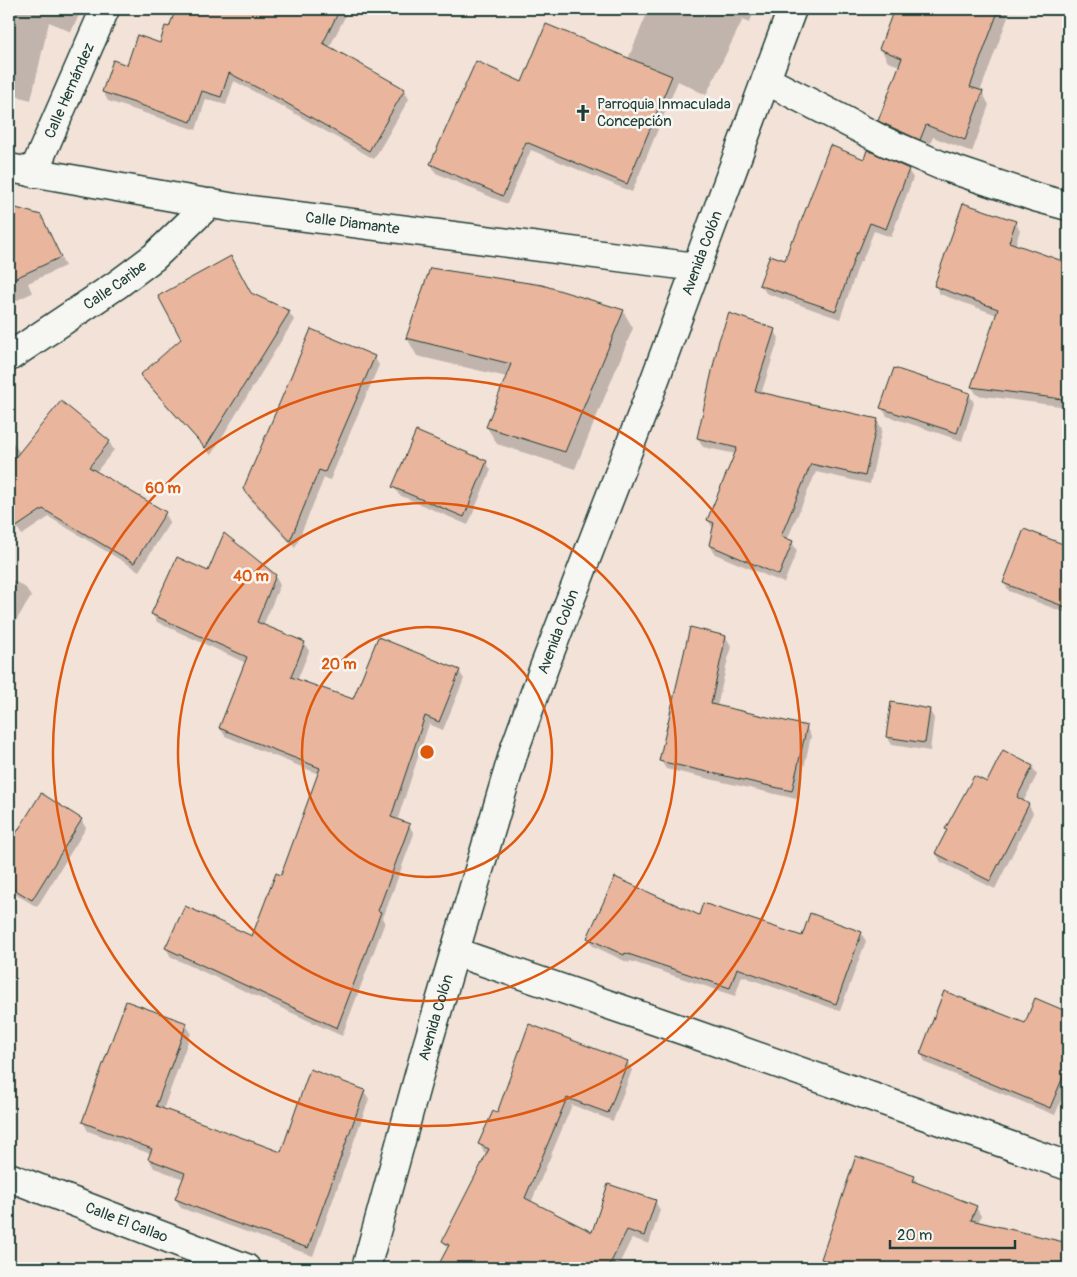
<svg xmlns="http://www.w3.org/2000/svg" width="1077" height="1277" viewBox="0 0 1077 1277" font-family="Pangolin,sans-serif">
	<rect width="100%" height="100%" fill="#f2e2d8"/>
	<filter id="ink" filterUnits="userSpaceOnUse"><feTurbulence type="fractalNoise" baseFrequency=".02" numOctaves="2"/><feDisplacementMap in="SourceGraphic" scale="10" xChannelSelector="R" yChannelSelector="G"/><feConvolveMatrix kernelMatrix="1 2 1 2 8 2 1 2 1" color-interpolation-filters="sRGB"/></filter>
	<g filter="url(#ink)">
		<g fill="#0003">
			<polygon points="9,9 82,9 71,32 49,22 31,100 12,95 9,111"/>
			<polygon points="178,9 349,9 329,48 404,90 409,99 374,159 287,109 234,81 226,105 206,99 196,130 108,101 103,92 128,67 161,45 169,28"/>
			<polygon points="649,9 756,9 749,23 743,19 706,95 678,81 632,192 531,150 507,204 436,173 431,164 523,83 628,59"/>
			<polygon points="895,9 1011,9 980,92 982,92 989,105 972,152 933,137 927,152 887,133 880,120 900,66 888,62 881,49"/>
			<polygon points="865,160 908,170 913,178 891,237 874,231 862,261 860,261 840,319 766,293 761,285 786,262 795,242"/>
			<polygon points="11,208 45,225 65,266 28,283 32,293 9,304 9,209"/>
			<polygon points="1015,222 1020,230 1015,246 1068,265 1068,404 1067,407 977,395 972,387 997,315 940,294 935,285"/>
			<polygon points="250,294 289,312 294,320 211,455 147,384 142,376"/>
			<polygon points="623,311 633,328 575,469 497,444 487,427 507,377 417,356 407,338"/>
			<polygon points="774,330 779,338 761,394 877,420 882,429 870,484 816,472 787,540 792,542 797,551 784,583 715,554 710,545 714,530 708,520 736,454 703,447 698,438"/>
			<polygon points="374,357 379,365 330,480 324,478 295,548 249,498 244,489"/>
			<polygon points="969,394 974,403 962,441 887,416 882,408"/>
			<polygon points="9,437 20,453 109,442 114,450 96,472 165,513 170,522 139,571 49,517 22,535 9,516"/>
			<polygon points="486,462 491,470 468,525 399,495 394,487"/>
			<polygon points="1024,530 1068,547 1068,614 1009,591 1004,583"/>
			<polygon points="209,572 275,576 280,585 263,626 304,643 309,651 297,681 354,700 459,671 464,679 443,730 429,724 397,821 409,825 414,834 383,918 385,922 342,1036 171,957 166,948 253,938 282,876 319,774 225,736 220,728 246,663 157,622 152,614"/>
			<polygon points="9,578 26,588 31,597 10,630 9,629"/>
			<polygon points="726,637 731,646 717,707 806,727 811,736 797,799 666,769 661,761"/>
			<polygon points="929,710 934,718 930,751 892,745 887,736"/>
			<polygon points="1032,766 1037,775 1023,802 1028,804 1033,813 995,889 941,862 936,853 947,832 946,829 987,784"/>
			<polygon points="81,820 86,828 37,907 9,890 9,843 11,844"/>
			<polygon points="700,917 803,937 861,933 866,941 840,1011 742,976 735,996 630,961 629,963 593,946 588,938"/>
			<polygon points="1036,1000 1068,1013 1068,1084 1055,1115 926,1063 921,1054 1025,1025"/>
			<polygon points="186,1024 191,1033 163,1110 282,1154 364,1091 369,1099 313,1256 181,1208 176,1199 184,1179 154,1168 149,1159 151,1154 88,1131 83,1122"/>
			<polygon points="627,1062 632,1070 613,1121 572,1105 531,1203 593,1234 655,1201 660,1210 649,1244 632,1238 617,1268 438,1268 448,1249 443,1241 488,1154 484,1153 480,1144 497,1115"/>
			<polygon points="914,1177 919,1185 976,1207 981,1216 959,1268 827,1268 822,1259"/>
			<polygon points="1017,1233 1068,1245 1068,1268 1009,1268"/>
		</g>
		<g fill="#eab59d" stroke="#1f3d34">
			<polygon points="176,9 340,9 323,43 405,89 369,151 281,100 229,73 221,97 202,91 191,122 102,92 113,60 127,65 137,35 160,43 165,26 169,27"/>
			<polygon points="894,9 999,9 970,87 983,91 965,140 926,125 920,140 878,121 902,58 879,49"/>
			<polygon points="546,24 672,76 627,184 526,142 503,196 430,164 476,61 522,82"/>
			<polygon points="830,145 864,159 867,150 909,169 886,229 870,223 858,253 856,253 836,311 759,285 770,255 785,260 792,239 794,240"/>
			<polygon points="963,203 1016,221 1009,242 1068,263 1068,383 1062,399 971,387 998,309 934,286"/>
			<polygon points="9,206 41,215 61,257 9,281"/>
			<polygon points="231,256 251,293 290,311 205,448 140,375 181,339 158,296"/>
			<polygon points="430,268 542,285 624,310 565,452 486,427 511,364 406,338"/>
			<polygon points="729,313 775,329 755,391 878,419 865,476 811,464 781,536 793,541 779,575 709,545 714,523 707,520 737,448 697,438 719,340"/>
			<polygon points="311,329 375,356 325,472 319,470 290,541 243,489"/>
			<polygon points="894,368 970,393 957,433 880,408"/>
			<polygon points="61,401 110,441 89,467 166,512 134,563 43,509 9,532 9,465"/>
			<polygon points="416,431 487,461 464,517 392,487"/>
			<polygon points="1024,529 1068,546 1068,608 1003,583"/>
			<polygon points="224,533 276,575 257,622 305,642 291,677 353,699 378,637 460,670 439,722 425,716 391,817 410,824 378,911 381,912 337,1028 165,948 185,906 252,936 276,873 281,875 320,768 219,728 247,657 151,614 177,557 208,571"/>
			<polygon points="690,627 726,636 711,704 807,726 792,791 659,761"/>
			<polygon points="891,702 930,709 925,743 886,737"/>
			<polygon points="1003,750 1033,766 1017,797 1029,804 990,881 935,853 947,830 945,829 974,776 987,782"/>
			<polygon points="41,793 82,819 32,900 9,886 9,845"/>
			<polygon points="615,877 699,915 703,903 802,936 810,913 862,932 836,1004 737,968 730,988 625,953 624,955 587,938"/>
			<polygon points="944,991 1025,1023 1035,998 1068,1012 1068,1065 1050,1108 920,1054"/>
			<polygon points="126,1001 187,1023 156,1106 281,1152 310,1069 365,1090 308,1248 227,1220 175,1199 185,1173 148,1159 152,1149 82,1122"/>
			<polygon points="529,1024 628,1061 608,1113 567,1098 525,1198 592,1232 608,1184 656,1200 644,1236 627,1230 608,1268 437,1268 449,1245 442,1241 489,1149 478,1144 493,1111 497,1113"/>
			<polygon points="856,1156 915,1176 913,1181 977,1206 971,1220 1068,1243 1068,1268 848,1268 821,1259"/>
		</g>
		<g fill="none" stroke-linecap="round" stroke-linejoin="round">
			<g stroke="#1f3d34" stroke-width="31">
				<g id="minor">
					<polyline points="766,80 886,142 940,165 1035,197 1068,206"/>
					<path id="s1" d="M9,168L235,208L696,267"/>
					<path id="s2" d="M33,173L105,9"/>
					<path id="s3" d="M9,357L118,284L154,257L210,203"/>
					<polyline points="455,952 691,1033 1068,1166"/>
					<path id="s4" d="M9,1177L246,1268"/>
					<path id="s5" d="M366,1268L427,1046L515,748L545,665L644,409L792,9"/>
				</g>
			</g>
			<use href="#minor" stroke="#f6f6f2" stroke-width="28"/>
		</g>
	</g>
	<g fill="none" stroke="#de580e" stroke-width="2.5">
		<circle cx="427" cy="752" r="125"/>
		<circle cx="427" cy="752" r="249"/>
		<circle cx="427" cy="752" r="374"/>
	</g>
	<defs>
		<g id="church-bare" transform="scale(1.35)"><path d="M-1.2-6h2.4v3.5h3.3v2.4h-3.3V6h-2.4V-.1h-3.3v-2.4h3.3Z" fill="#1f3d34" stroke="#f6f6f2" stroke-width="2.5" paint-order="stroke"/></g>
	</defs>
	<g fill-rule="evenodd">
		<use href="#church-bare" x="583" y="113"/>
	</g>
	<g text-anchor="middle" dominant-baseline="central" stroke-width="5" stroke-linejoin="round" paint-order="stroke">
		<g font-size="15" fill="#1f3d34" stroke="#f6f6f2">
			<text stroke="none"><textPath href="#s2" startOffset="90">Calle Hernández</textPath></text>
			<text stroke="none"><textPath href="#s1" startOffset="348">Calle Diamante</textPath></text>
			<text stroke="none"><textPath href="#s5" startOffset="1070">Avenida Colón</textPath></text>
			<text stroke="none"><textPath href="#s3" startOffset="128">Calle Caribe</textPath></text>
			<text stroke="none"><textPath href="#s5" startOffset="665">Avenida Colón</textPath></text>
			<text stroke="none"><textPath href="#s5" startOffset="260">Avenida Colón</textPath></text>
			<text stroke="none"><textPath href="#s4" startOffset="126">Calle El Callao</textPath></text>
		</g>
		<g font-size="15" fill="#1f3d34" stroke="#f6f6f2" text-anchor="start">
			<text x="597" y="104">Parroquia Inmaculada<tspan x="597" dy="17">Concepción</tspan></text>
		</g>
	</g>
	<circle cx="427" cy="752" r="8" fill="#de580e" stroke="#f6f6f2" stroke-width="2.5"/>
	<g font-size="15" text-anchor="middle" font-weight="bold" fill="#de580e" stroke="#f6f6f2" stroke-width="5" stroke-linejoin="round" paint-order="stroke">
		<text x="163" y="493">60 m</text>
		<text x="251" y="581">40 m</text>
		<text x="339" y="669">20 m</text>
	</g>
	<rect width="1077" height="1277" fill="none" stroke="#f6f6f2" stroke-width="30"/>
	<rect x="15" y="15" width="1047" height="1247" fill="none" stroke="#1f3d34" stroke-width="2" filter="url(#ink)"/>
	<path d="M890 1240v8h125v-8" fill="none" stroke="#1f3d34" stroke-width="2.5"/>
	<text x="897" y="1240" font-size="15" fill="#1f3d34" stroke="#f6f6f2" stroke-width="4" paint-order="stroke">20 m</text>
</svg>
